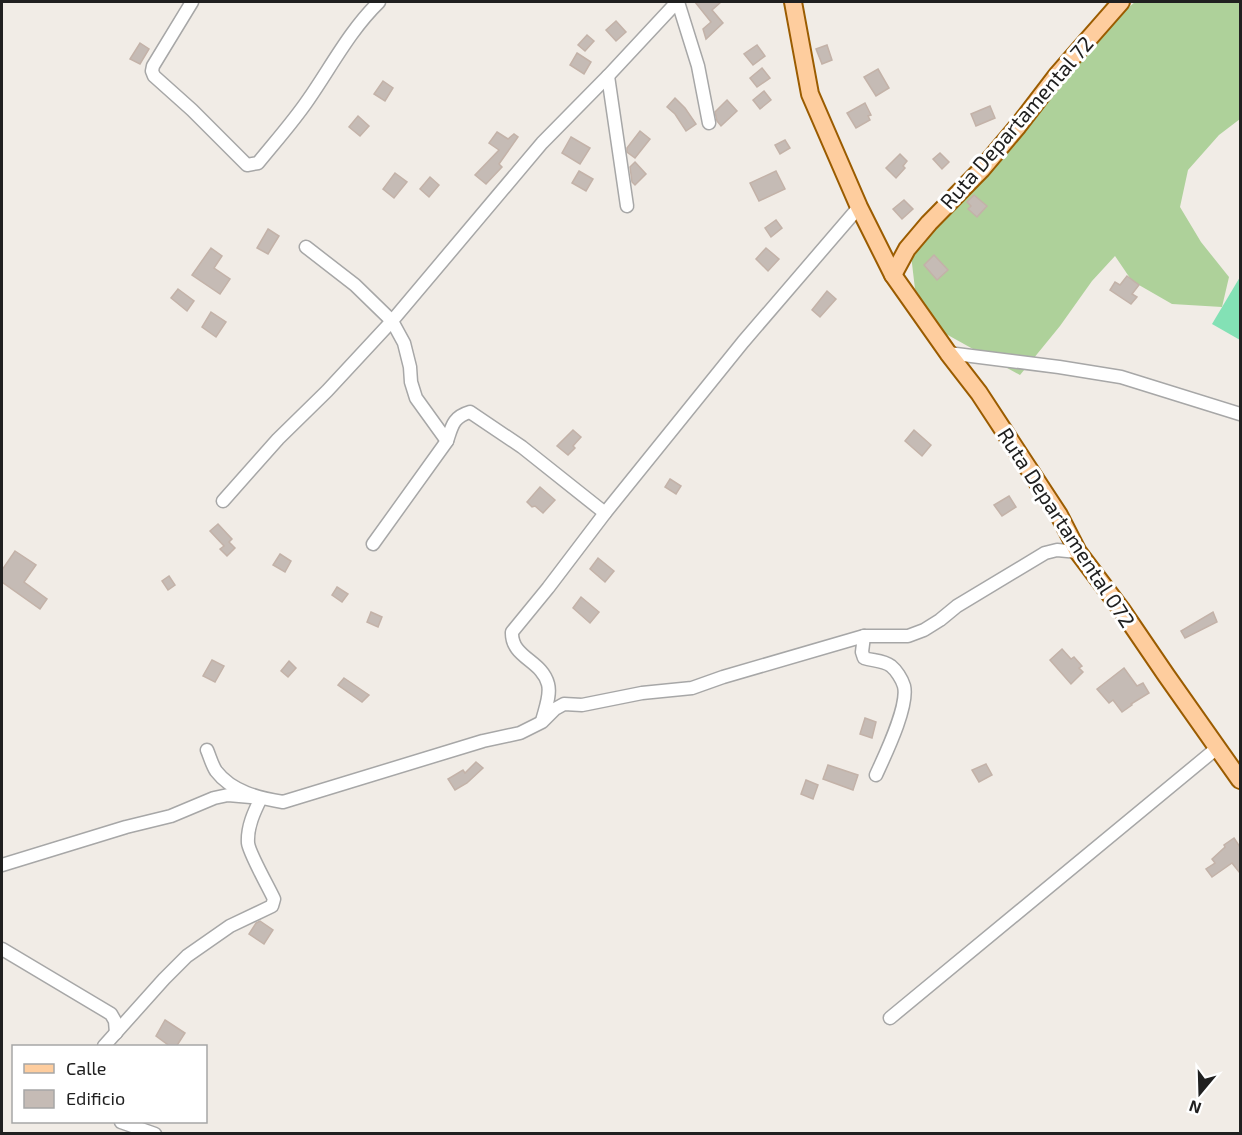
<svg xmlns="http://www.w3.org/2000/svg" width="1242" height="1135" viewBox="0 0 1242 1135" font-family="'Exo 2',sans-serif">
	<rect width="100%" height="100%" fill="#f1ece6"/>
	<polygon fill="#aed19a" points="1135,2 1240,2 1240,119 1219,135 1188,170 1180,207 1201,242 1229,277 1222,307 1172,304 1132,281 1115,256 1092,281 1060,326 1020,375 937,329 915,289 911,255 939,223 977,185 1016,142 1117,17"/>
	<polygon fill="#83e1b5" points="1240,277 1240,340 1212,324"/>
	<g fill="#c5bbb5" stroke="#c3b2a8" stroke-width="1.5">
		<polygon points="695,2 721,2 712,10 723,23 706,39 703,29 711,22"/>
		<polygon points="616,21 626,32 616,41 606,30"/>
		<polygon points="587,35 594,41 585,51 578,45"/>
		<polygon points="140,43 149,49 140,64 130,59"/>
		<polygon points="757,45 765,56 753,65 744,54"/>
		<polygon points="827,45 832,60 822,64 816,49"/>
		<polygon points="577,53 591,62 584,74 570,65"/>
		<polygon points="762,68 770,78 757,87 750,78"/>
		<polygon points="878,69 889,88 876,96 864,77"/>
		<polygon points="383,81 393,88 385,101 374,94"/>
		<polygon points="764,91 771,100 760,109 753,100"/>
		<polygon points="675,98 685,108 696,124 686,131 675,114 667,107"/>
		<polygon points="727,100 737,111 721,126 717,121 715,112"/>
		<polygon points="865,103 871,115 868,116 870,120 856,128 847,113"/>
		<polygon points="990,106 995,118 976,126 971,114"/>
		<polygon points="358,116 369,126 360,136 349,127"/>
		<polygon points="640,131 650,139 635,158 627,152 627,148"/>
		<polygon points="497,132 508,139 514,134 518,137 499,164 502,167 486,184 475,175 499,150 489,143"/>
		<polygon points="571,137 590,148 580,164 562,153"/>
		<polygon points="785,140 790,148 780,154 775,145"/>
		<polygon points="940,153 949,162 942,169 933,159"/>
		<polygon points="900,154 907,161 903,166 905,168 896,178 886,168"/>
		<polygon points="635,162 646,174 635,185 632,182 630,167"/>
		<polygon points="579,171 593,179 586,191 572,183"/>
		<polygon points="776,171 785,189 759,201 750,183"/>
		<polygon points="395,173 407,182 394,198 383,189"/>
		<polygon points="430,177 439,185 429,197 420,189"/>
		<polygon points="974,195 987,206 977,217 968,209 971,206 967,202"/>
		<polygon points="904,200 913,209 902,219 893,209"/>
		<polygon points="776,220 782,228 771,237 765,228"/>
		<polygon points="268,229 279,236 268,254 257,248"/>
		<polygon points="211,248 222,256 214,268 230,279 220,294 192,275"/>
		<polygon points="766,248 779,259 768,271 756,259"/>
		<polygon points="934,255 948,270 937,280 924,265"/>
		<polygon points="1127,276 1139,285 1132,294 1137,297 1131,304 1110,290 1115,282 1120,285"/>
		<polygon points="178,289 194,301 187,311 171,298"/>
		<polygon points="827,291 836,299 820,317 812,310"/>
		<polygon points="211,312 226,322 216,337 202,327"/>
		<polygon points="573,430 581,437 573,446 575,448 568,455 557,446"/>
		<polygon points="914,430 931,445 922,456 905,441"/>
		<polygon points="670,479 681,486 676,494 665,487"/>
		<polygon points="540,487 555,500 543,513 535,506 532,507 527,502"/>
		<polygon points="1009,496 1016,507 1002,516 994,505"/>
		<polygon points="218,524 232,539 229,542 235,548 227,556 220,549 224,546 210,531"/>
		<polygon points="15,551 36,565 24,582 47,599 40,609 2,582 2,570"/>
		<polygon points="280,554 291,561 285,572 273,565"/>
		<polygon points="598,558 614,571 605,582 590,569"/>
		<polygon points="169,576 175,585 168,590 162,581"/>
		<polygon points="337,587 348,594 342,602 332,595"/>
		<polygon points="581,597 599,612 590,623 573,608"/>
		<polygon points="371,612 382,617 378,627 367,622"/>
		<polygon points="1213,612 1217,622 1185,638 1181,631"/>
		<polygon points="1062,649 1071,659 1074,657 1082,666 1079,668 1083,672 1071,684 1050,660"/>
		<polygon points="212,660 224,666 215,682 203,676"/>
		<polygon points="289,661 296,668 288,677 281,671"/>
		<polygon points="1124,668 1137,686 1143,683 1149,693 1131,704 1132,705 1122,712 1113,700 1109,703 1097,689"/>
		<polygon points="344,678 369,695 362,702 338,685"/>
		<polygon points="865,718 876,722 872,738 860,734"/>
		<polygon points="476,762 483,768 467,783 455,790 448,779 463,770 465,773"/>
		<polygon points="986,764 992,775 979,782 972,770"/>
		<polygon points="828,765 858,775 853,790 823,779"/>
		<polygon points="806,780 818,785 813,799 801,794"/>
		<polygon points="1234,838 1240,847 1240,873 1232,863 1212,877 1206,869 1215,863 1212,859 1225,847 1224,845"/>
		<polygon points="260,921 273,930 264,944 249,934 256,923"/>
		<polygon points="165,1020 185,1033 176,1047 171,1047 156,1036"/>
	</g>
	<g fill="none" stroke-linecap="round" stroke-linejoin="round">
		<g stroke="#a7a7a7" stroke-width="15">
			<g id="minor">
				<path d="M192,2L153,66L152,71L154,76L192,110L247,165L258,163C275,142 293,122 308,100C331,67 350,30 379,2"/>
				<polyline points="678,2 698,66 709,123"/>
				<polyline points="608,76 627,206"/>
				<polyline points="306,247 355,285 392,321 404,343 410,367 411,382 416,398 447,441"/>
				<polyline points="948,353 1059,367 1121,377 1240,414"/>
				<polyline points="223,501 278,439 327,391 392,321 542,143 608,76 677,2"/>
				<path d="M373,544L447,441C452,426 453,417 470,412L522,447L605,513"/>
				<path d="M864,636L862,652L864,658C873,661 883,660 891,666C896,670 902,679 904,686C909,706 885,755 876,775"/>
				<path d="M542,721C545,709 551,695 548,684C542,660 511,658 512,632L548,588L605,513L743,342L859,207"/>
				<path d="M207,750C210,757 212,765 216,771C232,792 259,798 283,802L483,741L520,733L542,722L555,709L564,704L582,705L642,693L692,688L723,677L864,636H908L924,630L940,620L957,606L1045,553L1057,550L1078,552"/>
				<path d="M2,865L126,827L171,816L214,798L228,795L261,798C254,812 247,827 248,843C249,853 269,888 274,899L272,906L230,926L187,956L164,979L104,1046"/>
				<polyline points="2,949 111,1014 115,1021 116,1033"/>
				<polyline points="890,1018 1217,748"/>
				<polyline points="121,1122 155,1134"/>
			</g>
		</g>
		<g stroke="#9b5c00" stroke-width="20">
			<g id="major">
				<polyline points="793,2 810,94 859,207 893,275 948,353 979,393 1059,515 1078,552 1121,609 1166,675 1240,780"/>
				<polyline points="893,275 907,249 929,223 981,170 1018,126 1057,75 1121,2"/>
			</g>
		</g>
		<use href="#minor" stroke="#fff" stroke-width="12"/>
		<use href="#major" stroke="#fecd9e" stroke-width="16"/>
	</g>
	<g text-anchor="middle" dominant-baseline="central" stroke-width="6" stroke-linejoin="round" paint-order="stroke">
		<g font-size="21" fill="#202020" stroke="#fff">
			<text transform="translate(1016 122) rotate(-49)">Ruta Departamental 72</text>
			<text transform="translate(1067 527) rotate(57)">Ruta Departamental 072</text>
		</g>
	</g>
	<rect width="1242" height="1135" fill="none" stroke="#202020" stroke-width="6"/>
	<rect x="12" y="1045" width="195" height="78" fill="#ffffff" stroke="#a6a6a6" stroke-width="1.5"/>
	<rect x="24" y="1064" width="30" height="9" fill="#fecd9e" stroke="#a6a6a6" stroke-width="1.5"/>
	<text x="66" y="1075" font-size="18" fill="#202020">Calle</text>
	<rect x="24" y="1090" width="30" height="18" fill="#c5bbb5" stroke="#a6a6a6" stroke-width="1.5"/>
	<text x="66" y="1105" font-size="18" fill="#202020">Edificio</text>
	<g transform="translate(1200 1093) rotate(199)" stroke="#ffffff" stroke-width="4.5" paint-order="stroke">
	<path d="M0-4.5L10 22L0 15L-10 22Z" fill="#202020"/>
	<text y="-9" font-size="16" font-weight="bold" text-anchor="middle" fill="#202020">N</text>
	</g>
</svg>
